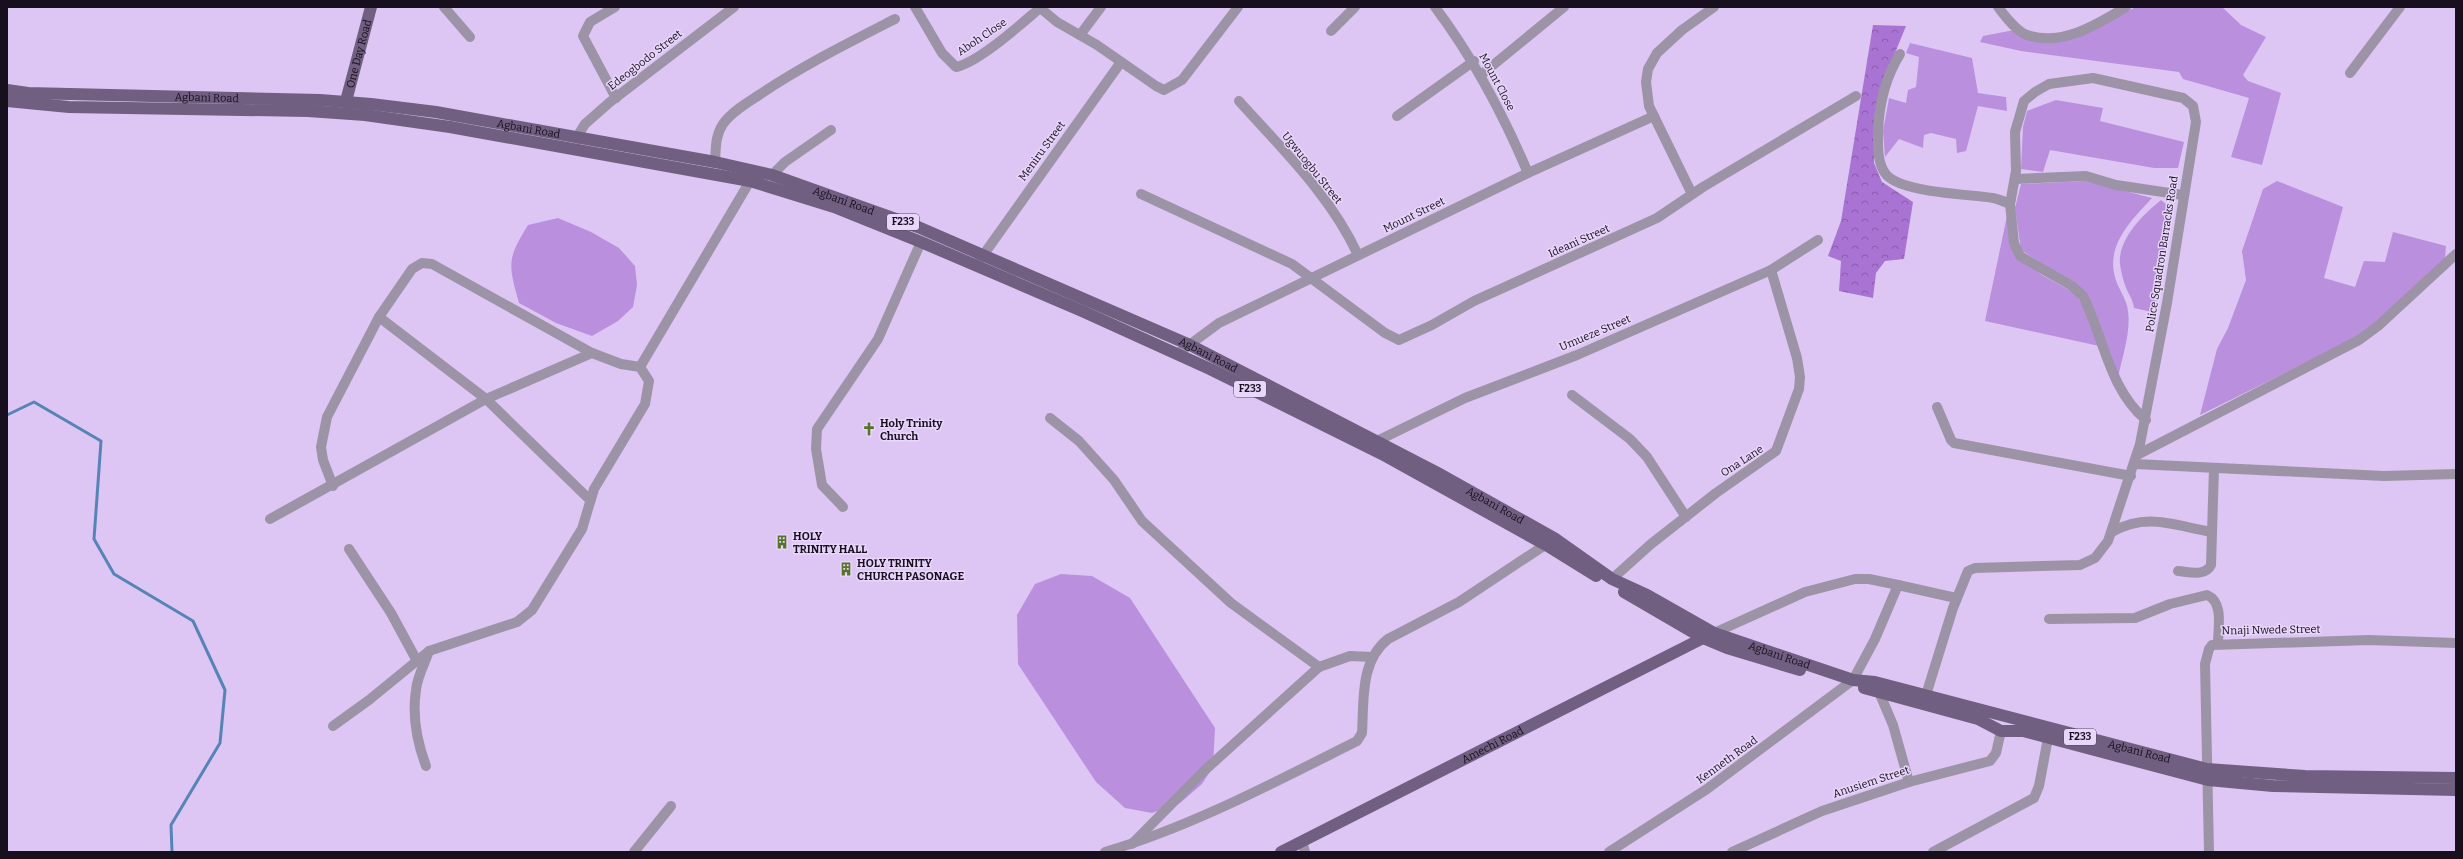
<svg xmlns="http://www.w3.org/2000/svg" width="2463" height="859" viewBox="0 0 2463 859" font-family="Bitter,serif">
	<defs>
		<pattern id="forest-crowns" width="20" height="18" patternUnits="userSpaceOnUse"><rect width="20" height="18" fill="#a873d2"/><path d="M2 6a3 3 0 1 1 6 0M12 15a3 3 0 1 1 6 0" fill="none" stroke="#885daa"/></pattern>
	</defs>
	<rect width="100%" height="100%" fill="#dec6f4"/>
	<g fill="#ba90de">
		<polygon points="2136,7 2222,7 2241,25 2266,37 2243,75 2248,81 2281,93 2262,165 2231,157 2249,98 2183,79 2179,72 2021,51 1980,42 1983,36 2014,30 2042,41 2111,19"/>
		<polygon points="1910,43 1972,58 1978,93 2006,97 2007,111 1978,106 1966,151 1957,153 1956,139 1931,133 1924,135 1923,148 1899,139 1885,157 1883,131 1889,98 1906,103 1908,90 1916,87 1919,57 1906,53"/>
		<polygon points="2056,100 2103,108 2100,121 2184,142 2178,168 2154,168 2050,150 2043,172 2021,169 2023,127 2027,111"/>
		<path d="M2086,181L2152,198C2132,220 2106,244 2115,277C2118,289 2127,299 2128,311C2131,333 2122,357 2118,378L2085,291L2021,250L2015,208L2021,184Z"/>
		<polygon points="2277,181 2343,207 2324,278 2355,287 2364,261 2385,262 2393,232 2446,246 2445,259 2362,335 2200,415 2217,349 2228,328 2246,280 2242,251 2263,189"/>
		<path d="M2161,200L2172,209L2157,302L2152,312L2134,308C2133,298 2126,291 2124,282C2122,275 2119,264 2120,257C2123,234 2144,214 2161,200Z"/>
		<polygon points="2007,216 2016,255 2042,275 2074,293 2084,306 2099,346 1985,321"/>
		<path d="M558,218L591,232L619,248L635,266L637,285L633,307L618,321L592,336L556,323L519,303C508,264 507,259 528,225Z"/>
		<polygon points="1061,574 1092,576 1130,598 1215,728 1213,767 1202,784 1180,803 1152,813 1125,808 1096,782 1018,664 1017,615 1035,584"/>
	</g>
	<polygon fill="url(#forest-crowns)" points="1873,25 1906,26 1884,80 1874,118 1874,163 1882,182 1913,202 1904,259 1885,261 1876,273 1873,298 1839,291 1841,261 1828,256 1841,221"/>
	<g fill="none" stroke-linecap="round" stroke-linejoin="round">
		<polyline stroke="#5684b6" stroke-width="3" points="7,415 34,402 101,441 94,539 114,574 193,621 225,690 220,743 171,825 172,852"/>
		<g stroke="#9d93a7" stroke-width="10">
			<polyline points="444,7 470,37"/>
			<polyline points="615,7 590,22 583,36 616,98"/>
			<path d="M915,7L942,53L956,67C979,62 1021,24 1040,8"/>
			<polyline points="1039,7 1057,22 1097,45 1156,86 1164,90 1182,80 1238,7"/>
			<path d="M1435,7C1474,59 1503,114 1528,173"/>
			<path d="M1998,7C2005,16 2016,31 2027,35C2062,47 2098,24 2126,7"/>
			<polyline points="1331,31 1355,7"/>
			<polyline points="1080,35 1101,7"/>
			<path d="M1900,54C1885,78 1879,104 1878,132C1878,145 1877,162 1885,173C1898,193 1970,194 1993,198C1999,199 2005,202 2010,204"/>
			<polyline points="2350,73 2400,7"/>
			<polyline points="1481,75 1564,7"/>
			<path d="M1239,101C1282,149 1331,196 1358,255"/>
			<polyline points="1397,116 1474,61"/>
			<polyline points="579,139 580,132 585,124 610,102 734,7"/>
			<path d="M715,162C716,148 715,136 723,124C731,112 747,103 759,95C802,66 848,43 895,19"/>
			<polyline points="772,175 785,162 831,130"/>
			<polyline points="2016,179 2086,176 2116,185 2183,195"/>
			<polyline points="1141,194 1292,264 1385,333 1399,340 1432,325 1474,301 1657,218 1703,187 1856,96"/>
			<polyline points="1692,194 1649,106 1646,82 1648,69 1657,53 1682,30 1714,7"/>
			<polyline points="979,261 1121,62"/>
			<polyline points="379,317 486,399 589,499"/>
			<polyline points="1177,354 1219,323 1528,173 1654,116"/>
			<polyline points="640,367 750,181"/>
			<polyline points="1572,395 1630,439 1647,457 1686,517"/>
			<polyline points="1937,407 1951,440 1954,443 2131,476"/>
			<polyline points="1050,418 1079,441 1114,480 1142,521 1231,603 1319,667"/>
			<polyline points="1377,441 1465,398 1577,355 1771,270 1818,240"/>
			<polyline points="2137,455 2359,340 2378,326 2456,254"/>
			<polyline points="2135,464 2384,476 2456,474"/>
			<polyline points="333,486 323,460 321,447 327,417 379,317 412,269 422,263 432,264 592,353 621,364 640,367 649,381 645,404 594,489 582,529 532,610 517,622 429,651 369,700 333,726"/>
			<polyline points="843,507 822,485 816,449 817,429 878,339 921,242"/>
			<polyline points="270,519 486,399 592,353"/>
			<path d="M2112,532C2147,512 2175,526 2212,532"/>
			<polyline points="349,549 391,613 417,661"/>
			<path d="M2178,571C2189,572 2205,577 2211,565L2214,468"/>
			<polyline points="1612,579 1651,544 1716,493 1776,451 1799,389 1800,377 1797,358 1771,270"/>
			<path d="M2049,619L2135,618L2170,604L2207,595C2224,602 2218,628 2218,643"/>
			<polyline points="1714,633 1805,592 1855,579 1869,579 1898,585"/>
			<polyline points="1879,692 1893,725 1909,782"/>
			<path d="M1926,695L1953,608L1968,571L1975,568L2080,565L2095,558L2108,541L2140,444L2167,303L2196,122L2193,106L2183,98L2093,78L2049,84L2035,92L2024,101L2015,132L2016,171L2010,204L2014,243L2020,256L2072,286L2083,296C2104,338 2109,389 2146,420"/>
			<path d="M426,766C417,742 412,716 416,690C417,677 425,663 429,651"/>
			<polyline points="1302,841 1305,852"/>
			<polyline points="1132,844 1205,770 1319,667 1350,656 1372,657"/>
			<polyline points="634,852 671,806"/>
			<path d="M1105,852C1193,826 1275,782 1357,741L1362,733C1364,700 1360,661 1388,639L1459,602L1551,541"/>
			<polyline points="1609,852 1707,789 1853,680 1875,639 1898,585 1956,598"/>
			<polyline points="1732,852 1822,811 1909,782 1990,761 1996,753 2001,731"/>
			<polyline points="1933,852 2034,798 2039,786 2048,738"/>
			<polyline points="2209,852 2205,664 2209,649 2212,645 2369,640 2456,643"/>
		</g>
		<g stroke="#715f81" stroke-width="12">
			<path id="s1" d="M7,90L28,93L320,100L371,104L436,112L715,162L772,175L918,227L1190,345L1436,472L1554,538L1612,579L1647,595L1714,633L1853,680L1875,682L2207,769L2305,776L2456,778"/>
			<polyline points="7,101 69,107 308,111 365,115 450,127 750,181 834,207 921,242 1082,311 1210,369 1382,454 1546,545 1596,576"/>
			<path id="s2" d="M346,101L371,7"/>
			<polyline points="1624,592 1703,638 1727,648 1800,670"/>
			<polyline points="1864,688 1978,719 2001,731 2023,731 2208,780 2273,786 2456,790"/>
			<path id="s3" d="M1281,852L1709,635"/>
		</g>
	</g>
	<defs>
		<g id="church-bare" transform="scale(1.08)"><path d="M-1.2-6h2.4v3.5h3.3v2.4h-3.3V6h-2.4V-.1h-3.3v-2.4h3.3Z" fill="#557429" stroke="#e9d6fb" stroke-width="2.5" paint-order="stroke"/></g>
		<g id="building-bare" transform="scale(1.08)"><path d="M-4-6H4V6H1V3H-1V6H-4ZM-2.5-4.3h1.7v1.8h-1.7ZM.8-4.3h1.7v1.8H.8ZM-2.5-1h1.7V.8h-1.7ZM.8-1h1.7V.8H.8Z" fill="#557429" stroke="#e9d6fb" stroke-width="2.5" paint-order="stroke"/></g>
	</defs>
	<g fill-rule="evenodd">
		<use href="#church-bare" x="869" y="429"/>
		<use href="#building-bare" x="782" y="542"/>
		<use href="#building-bare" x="846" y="569"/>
	</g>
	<g text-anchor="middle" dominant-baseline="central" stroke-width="3" stroke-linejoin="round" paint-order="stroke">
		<g fill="#e9d6fb" stroke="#564b60" stroke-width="1">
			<rect x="887" y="214" width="32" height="16" rx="3"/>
			<rect x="1234" y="381" width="32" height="16" rx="3"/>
			<rect x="2064" y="729" width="32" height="16" rx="3"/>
		</g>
		<g font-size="10" font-weight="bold" fill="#170f1e">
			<text x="903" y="222">F233</text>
			<text x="1250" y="389">F233</text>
			<text x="2080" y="737">F233</text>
		</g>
		<g font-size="11" fill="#170f1e" stroke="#e9d6fb">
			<text transform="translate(982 37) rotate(-34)">Aboh Close</text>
			<text stroke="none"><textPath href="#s2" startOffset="49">One Day Road</textPath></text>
			<text transform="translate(645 60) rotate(-38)">Edeogbodo Street</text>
			<text transform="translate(1497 82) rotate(62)">Mount Close</text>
			<text stroke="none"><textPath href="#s1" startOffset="200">Agbani Road</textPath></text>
			<text stroke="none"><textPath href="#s1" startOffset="524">Agbani Road</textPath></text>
			<text transform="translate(1042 151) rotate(-54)">Meniru Street</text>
			<text transform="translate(1312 168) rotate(51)">Ugwuogbu Street</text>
			<text stroke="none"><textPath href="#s1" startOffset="848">Agbani Road</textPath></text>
			<text transform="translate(1414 215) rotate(-26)">Mount Street</text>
			<text transform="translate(1579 241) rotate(-24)">Ideani Street</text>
			<text transform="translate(2162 254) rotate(-81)">Police Squadron Barracks Road</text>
			<text transform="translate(1595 333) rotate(-23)">Umueze Street</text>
			<text stroke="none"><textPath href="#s1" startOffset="1244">Agbani Road</textPath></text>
			<text transform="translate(1742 461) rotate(-33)">Ona Lane</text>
			<text stroke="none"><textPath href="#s1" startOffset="1568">Agbani Road</textPath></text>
			<text transform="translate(2271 630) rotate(-1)">Nnaji Nwede Street</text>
			<text stroke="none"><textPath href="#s1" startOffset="1891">Agbani Road</textPath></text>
			<text stroke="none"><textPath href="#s3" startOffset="237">Amechi Road</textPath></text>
			<text stroke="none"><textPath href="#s1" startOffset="2264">Agbani Road</textPath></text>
			<text transform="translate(1727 760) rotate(-36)">Kenneth Road</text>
			<text transform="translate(1871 782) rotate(-18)">Anusiem Street</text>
		</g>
		<g font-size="11" font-weight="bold" fill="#170f1e" stroke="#e9d6fb" text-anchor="start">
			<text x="880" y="423">Holy Trinity<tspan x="880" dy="13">Church</tspan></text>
			<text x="793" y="536">HOLY<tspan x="793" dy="13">TRINITY HALL</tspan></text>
			<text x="857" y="563">HOLY TRINITY<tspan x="857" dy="13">CHURCH PASONAGE</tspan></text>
		</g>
	</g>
	<rect width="2463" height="859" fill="none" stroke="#170f1e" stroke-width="16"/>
</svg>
